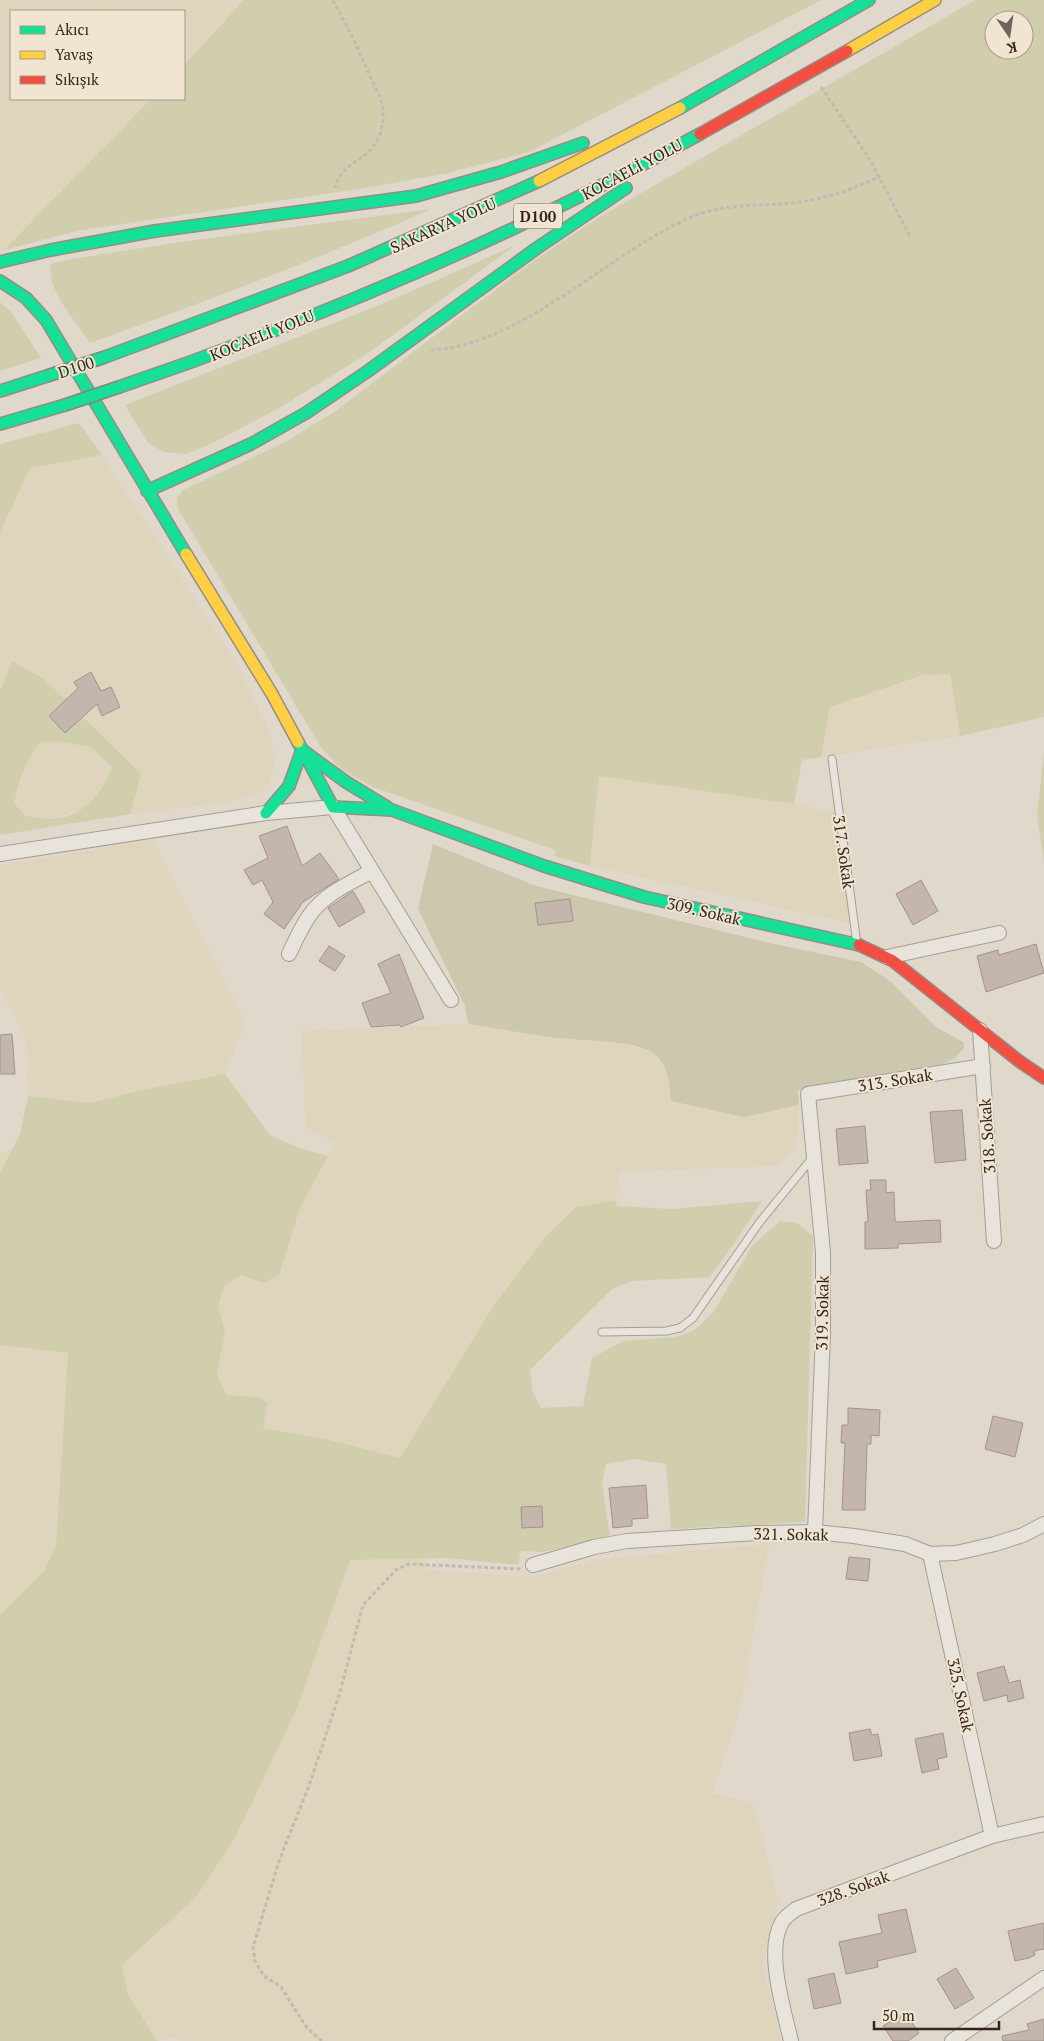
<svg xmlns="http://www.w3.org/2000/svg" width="1044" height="2041" viewBox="0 0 1044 2041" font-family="'PT Serif',serif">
	<rect width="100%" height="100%" fill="#e0d8cb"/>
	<g fill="#dfd5bc">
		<polygon points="0,0 246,1 184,65 184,11 11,11 11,99 151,99 4,250 0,250"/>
		<polygon points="102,455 239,667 271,736 275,764 269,783 258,793 229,802 131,814 141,774 44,679 12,661 0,691 0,532 30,468"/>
		<polygon points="950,674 960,736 821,757 830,707 923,675"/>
		<polygon points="41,742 61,742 91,747 112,767 107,783 85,808 54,819 26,816 14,803 19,781 29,755"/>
		<polygon points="599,776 794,804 839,813 855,924 590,866"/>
		<polygon points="153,840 245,1023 225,1074 142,1090 90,1103 28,1096 27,1050 21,1028 0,989 0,865"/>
		<polygon points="468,1024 569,1039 622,1043 653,1053 664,1066 670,1082 744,1117 799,1105 798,1135 794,1150 779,1166 619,1172 616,1200 576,1207 547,1235 494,1305 400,1458 330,1440 263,1428 258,1397 226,1395 217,1375 225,1331 218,1307 224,1286 241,1275 263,1283 279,1275 300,1208 335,1143 306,1128 301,1031"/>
		<polygon points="12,1151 0,1173 0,1152"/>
		<polygon points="0,1345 68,1353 56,1545 44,1571 0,1615"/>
		<polygon points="769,1544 739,1714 712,1793 753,1804 778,1903 763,1965 781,2041 182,2041 171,2038 157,2041 128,1995 122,1965 197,1896 236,1836 297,1708 350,1560 427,1557 426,1570 533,1577 603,1559"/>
	</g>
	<g fill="#d1ceae" fill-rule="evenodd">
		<polygon points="244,0 821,0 529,152 448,173 366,188 82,230 4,250 151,99 184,99 184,65"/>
		<path d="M975,0H1044V717L960,736L950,674L923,675L830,707L821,757L802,760L794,804L599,776L590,866L554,856L555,850L373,787L341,769L322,749L178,509L177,499L183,490L285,442L334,412L536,259L598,218ZM994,20H1024V50H994Z"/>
		<path d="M431,209C319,259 205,302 90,343C77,323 45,288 51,264L66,260L173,243Z"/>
		<polygon points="514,246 370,352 281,407 211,444 186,454 164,452 148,443 125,405 382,304"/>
		<polygon points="0,302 12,313 41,358 0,371"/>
		<polygon points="79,423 102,455 30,468 0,532 0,444"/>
		<path d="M12,661L44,679L141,774L131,814L0,835V691ZM41,742H61L91,747L112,767C103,793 83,817 53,819C45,819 34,817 26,816L14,803C19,780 25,760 41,742Z"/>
		<polygon points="1044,752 1044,862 1037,816"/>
		<polygon points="225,1074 270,1135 299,1148 328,1156 300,1208 279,1275 263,1283 241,1275 224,1286 218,1307 225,1331 217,1375 226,1395 259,1397 268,1403 263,1428 330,1440 400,1458 494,1305 547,1235 576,1207 616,1200 617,1206 672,1209 762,1201 736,1241 710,1277 632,1281 612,1289 530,1370 533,1393 541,1408 583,1406 592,1358 623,1341 676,1337 693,1331 713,1313 752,1246 780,1221 797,1223 813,1236 805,1522 671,1529 666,1464 635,1459 606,1464 602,1482 610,1538 542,1552 520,1551 519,1565 447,1558 350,1560 297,1708 236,1836 197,1896 122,1965 128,1995 157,2041 0,2041 0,1615 44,1571 56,1545 68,1353 0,1345 0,1173 20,1134 28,1096 90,1103 142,1090"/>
	</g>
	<path fill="#cbc8ae" d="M433,844L536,886L774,944L861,962L890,981L936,1027L963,1042L964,1048L955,1058L943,1064L807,1087L798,1091L799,1105L744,1117L671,1101C670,1085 668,1063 653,1053C635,1041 592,1041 570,1039C536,1036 502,1029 468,1024L465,1006L418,909Z"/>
	<g fill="#c4b6ac" stroke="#a0948b">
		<polygon points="91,672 101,691 111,687 120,707 102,716 97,704 65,733 49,716 78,688 74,682"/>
		<polygon points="287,826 302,866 320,853 339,879 303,902 284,929 264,914 273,902 262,880 253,885 244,870 268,858 259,836"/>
		<polygon points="921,880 938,911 913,925 896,894"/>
		<polygon points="353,891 365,912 339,927 328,908"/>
		<polygon points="570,899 573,921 538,925 535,903"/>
		<polygon points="1036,944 1044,973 986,992 977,956 998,950 999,955"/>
		<polygon points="329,946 345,956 335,971 319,961"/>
		<polygon points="399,954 424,1018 401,1027 400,1025 371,1027 362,1003 391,993 378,964"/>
		<polygon points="12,1034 15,1074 0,1074 0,1035"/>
		<polygon points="962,1110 966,1160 935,1163 930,1112"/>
		<polygon points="865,1126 868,1163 839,1165 836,1129"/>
		<polygon points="870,1180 886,1180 886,1193 894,1192 895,1221 897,1222 940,1220 941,1242 898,1244 898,1248 865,1249 865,1222 868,1222 866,1190 871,1190"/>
		<polygon points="848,1408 880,1410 879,1436 871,1435 871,1444 867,1444 865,1510 842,1510 845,1443 841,1443 842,1425 848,1425"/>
		<polygon points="993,1416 1023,1423 1015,1457 985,1449"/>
		<polygon points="646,1485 648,1518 632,1519 632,1526 613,1528 609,1488"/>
		<polygon points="542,1506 543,1527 522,1528 521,1507"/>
		<polygon points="849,1557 870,1559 868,1581 846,1579"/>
		<polygon points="1004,1666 1009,1683 1020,1680 1024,1698 1008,1702 1007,1695 984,1701 977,1673"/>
		<polygon points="870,1729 872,1735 878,1734 882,1756 854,1761 849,1733"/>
		<polygon points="943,1733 947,1757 937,1759 939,1769 922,1773 915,1739"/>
		<polygon points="906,1909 916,1952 877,1961 878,1967 846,1974 839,1942 882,1933 878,1915"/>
		<polygon points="1044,1923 1044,1949 1034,1951 1035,1955 1029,1958 1015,1961 1008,1931"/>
		<polygon points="956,1968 974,1998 955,2009 937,1979"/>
		<polygon points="834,1973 841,2003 814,2009 808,1979"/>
		<polygon points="905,2012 919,2033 908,2041 893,2041 883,2026"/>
		<polygon points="1044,2019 1044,2041 1003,2041 1002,2036 1029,2030 1027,2024"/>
	</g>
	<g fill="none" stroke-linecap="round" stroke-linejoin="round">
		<g stroke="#a59d94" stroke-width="9">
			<g id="lane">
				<polyline points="832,759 857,944"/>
				<polyline points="602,1332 666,1331 680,1328 693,1318 759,1223 813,1157"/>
			</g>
		</g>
		<g stroke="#a59d94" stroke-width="16">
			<g id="street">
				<polyline points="0,854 266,813 333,807 451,1000"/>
				<path d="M289,954C295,941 301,928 309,916C324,894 350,883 372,871"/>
				<polyline points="887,957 999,933"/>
				<polyline points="980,1030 994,1241"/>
				<polyline points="815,1532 823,1334 823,1252 808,1094 983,1066"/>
				<polyline points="930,1554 992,1836"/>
				<polyline points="533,1565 594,1547 627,1541 756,1533 815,1532 854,1536 905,1544 930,1554 956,1553 995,1544 1023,1535 1044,1524"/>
				<path d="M791,2041C784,2010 765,1951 782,1922C785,1917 791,1913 796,1909L992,1836L1044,1824"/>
				<polyline points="952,2041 1044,1978"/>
			</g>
		</g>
		<g stroke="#958d84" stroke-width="14">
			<g id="fast">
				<polyline points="680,108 869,0"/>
				<polyline points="0,262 51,250 155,231 416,196 501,172 583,143"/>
				<polyline points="0,281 26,298 46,320 186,554"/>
				<polyline points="105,357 348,266 539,181"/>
				<path d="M119,387C320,319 514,235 700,134"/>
				<polyline points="0,391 47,376"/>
				<polyline points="0,424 65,405"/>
				<polyline points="147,491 251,444 306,413 368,371 537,248 626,188"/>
				<polyline points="298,742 333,807 392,810 544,866 644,897 859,945"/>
				<polyline points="266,813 289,786 302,750 346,782 387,807"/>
			</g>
		</g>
		<g stroke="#958d84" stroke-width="14">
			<g id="slow">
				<polyline points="847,51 935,0"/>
				<polyline points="539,181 680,108"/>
				<polyline points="186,554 272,694 298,742"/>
			</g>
		</g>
		<g stroke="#958d84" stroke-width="14">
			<g id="jam">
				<polyline points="700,134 847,51"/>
				<polyline points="859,945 893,961 1019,1061 1044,1078"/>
			</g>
		</g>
		<g stroke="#c1bbb3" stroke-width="3" stroke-dasharray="4 2.5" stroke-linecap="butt">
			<path d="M333,0C347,25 359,50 370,76C374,85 380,95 382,104C385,119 382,137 372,148C359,163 339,167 335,188"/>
			<polyline points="821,87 870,160 911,238"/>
			<path d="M431,350C522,345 606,255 689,218C725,202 762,207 800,202C829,198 853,189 879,177"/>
			<polyline points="322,2041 307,2028 281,1987 264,1976 255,1961 253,1947 280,1858 309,1786 340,1692 363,1605 397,1569 409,1564 521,1569"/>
		</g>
		<use href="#lane" stroke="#e8e4dc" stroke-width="7"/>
		<use href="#street" stroke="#e8e4dc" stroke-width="14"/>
		<use href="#fast" stroke="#16e098" stroke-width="11"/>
		<use href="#slow" stroke="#ffcf43" stroke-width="11"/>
		<use href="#jam" stroke="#f24e42" stroke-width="11"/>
		<g stroke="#8b837b" stroke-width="14" stroke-linecap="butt">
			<g id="fast-bridge">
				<polyline points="47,376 105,357"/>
				<polyline points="65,405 119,387"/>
			</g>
		</g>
		<use href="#fast-bridge" stroke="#16e098" stroke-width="11"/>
	</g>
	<g text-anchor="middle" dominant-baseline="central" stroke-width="4" stroke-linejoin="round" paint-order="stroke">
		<rect fill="#f1e5d1" stroke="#6b5f54" stroke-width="1" x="514" y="203.5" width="48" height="25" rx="4"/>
		<g font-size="15" font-weight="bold" fill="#32261e">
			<text x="538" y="216">D100</text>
		</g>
		<g font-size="16" fill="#32261e" stroke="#f1e5d1">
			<text transform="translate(632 169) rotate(-28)">KOCAELİ YOLU</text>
			<text transform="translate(443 225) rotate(-24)">SAKARYA YOLU</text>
			<text transform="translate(262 335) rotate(-22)">KOCAELİ YOLU</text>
			<text transform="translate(76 367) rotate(-18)">D100</text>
			<text transform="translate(844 852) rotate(82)">317. Sokak</text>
			<text transform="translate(704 911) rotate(13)">309. Sokak</text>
			<text transform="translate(895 1080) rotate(-9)">313. Sokak</text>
			<text transform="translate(987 1136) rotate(-94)">318. Sokak</text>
			<text transform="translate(822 1313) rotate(-89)">319. Sokak</text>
			<text transform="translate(791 1534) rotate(1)">321. Sokak</text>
			<text transform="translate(961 1695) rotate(78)">325. Sokak</text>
			<text transform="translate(853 1888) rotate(-20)">328. Sokak</text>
		</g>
	</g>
	<rect x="10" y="10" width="175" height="90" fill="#f1e5d1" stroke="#a59989"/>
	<rect x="20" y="26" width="25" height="8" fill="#16e098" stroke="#a59989"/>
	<text x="55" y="35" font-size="15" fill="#32261e">Akıcı</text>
	<rect x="20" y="51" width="25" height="8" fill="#ffcf43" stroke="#a59989"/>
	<text x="55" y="60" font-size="15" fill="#32261e">Yavaş</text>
	<rect x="20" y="76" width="25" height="8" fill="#f24e42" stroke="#a59989"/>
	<text x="55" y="85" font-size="15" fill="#32261e">Sıkışık</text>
	<g transform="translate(1009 35) rotate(167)"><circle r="24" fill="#f1e5d1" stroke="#a59989"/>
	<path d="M0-4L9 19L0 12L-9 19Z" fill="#6f645b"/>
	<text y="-8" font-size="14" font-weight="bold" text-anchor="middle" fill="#32261e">K</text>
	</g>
	<path d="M874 2021v8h125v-8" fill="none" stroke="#32261e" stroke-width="2.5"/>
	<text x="882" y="2021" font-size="15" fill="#32261e" stroke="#f1e5d1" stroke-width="4" paint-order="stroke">50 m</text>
</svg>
